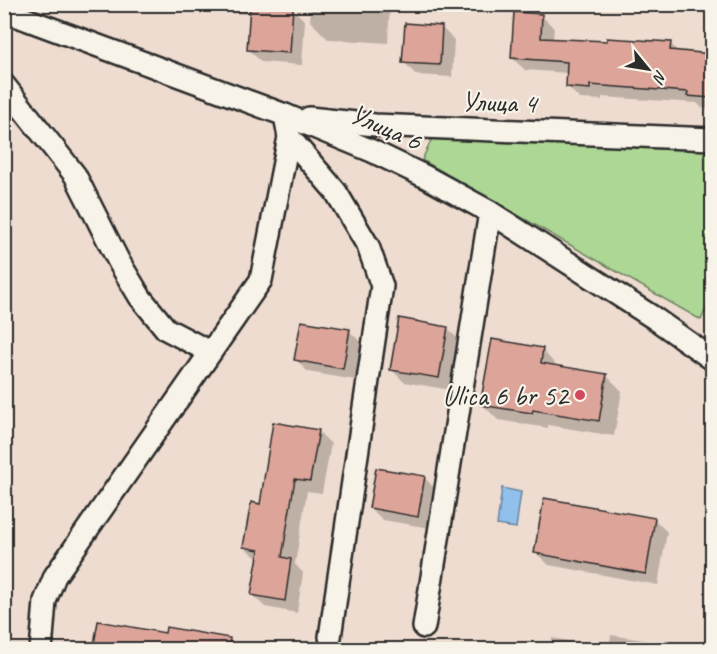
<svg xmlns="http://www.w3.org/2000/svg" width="717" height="654" viewBox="0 0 717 654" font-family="Caveat,sans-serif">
	<rect width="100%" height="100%" fill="#efdcd0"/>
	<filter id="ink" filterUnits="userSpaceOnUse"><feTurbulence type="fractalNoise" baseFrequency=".0167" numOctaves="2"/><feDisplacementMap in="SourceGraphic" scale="12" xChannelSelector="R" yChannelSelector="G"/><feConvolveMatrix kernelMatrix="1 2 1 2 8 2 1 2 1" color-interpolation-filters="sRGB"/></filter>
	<g filter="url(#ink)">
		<polygon fill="#add794" stroke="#6c8160" stroke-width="1.5" points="435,132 712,149 712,295 701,320 422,160"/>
		<polygon fill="#91c0ec" stroke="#68849f" stroke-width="1.5" points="502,488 521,492 516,528 497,525"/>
		<g fill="#0003">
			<polygon points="202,4 247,4 247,14 210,12"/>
			<polygon points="311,4 390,4 388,43 328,39 310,21"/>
			<polygon points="293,9 305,21 302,65 261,62 248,49"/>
			<polygon points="542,16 554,28 553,40 670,43 679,53 712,55 712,109 702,108 697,103 602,97 602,100 580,99 567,86 568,73 525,70 512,58"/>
			<polygon points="441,27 454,40 452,77 416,75 404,62"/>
			<polygon points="447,328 460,341 451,390 404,382 391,369"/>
			<polygon points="349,331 362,343 355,380 308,372 296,360"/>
			<polygon points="542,350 558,367 606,375 622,391 614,436 548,425 548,428 498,420 482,404"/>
			<polygon points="318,431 331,444 322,493 307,491 295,564 303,573 297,613 265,607 252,595 258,559 244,547 261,505"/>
			<polygon points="424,477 436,490 430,528 383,520 370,508"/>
			<polygon points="654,519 667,532 658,585 549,565 536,553"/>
			<polygon points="611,635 657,642 664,650 550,650 552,638 609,648"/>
		</g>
		<g fill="#dda599" stroke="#2b2b2b" stroke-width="1.5">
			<polygon points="250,4 293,7 290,53 247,50"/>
			<polygon points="514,12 542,14 541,38 607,41 607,38 671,42 670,50 712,54 712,98 687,96 688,92 590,85 590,89 566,87 567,62 511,58"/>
			<polygon points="405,23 442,26 440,65 402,63"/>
			<polygon points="399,318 448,327 439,378 390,370"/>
			<polygon points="301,321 350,329 343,369 294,360"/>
			<polygon points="492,339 543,348 541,363 607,374 599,421 533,410 532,413 480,405"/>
			<polygon points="273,422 319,430 310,481 295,479 282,557 291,559 285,601 251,595 259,550 243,547 251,502 260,504"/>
			<polygon points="376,468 425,476 418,517 369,508"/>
			<polygon points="544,498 655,518 646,574 534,553"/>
			<polygon points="98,621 165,633 166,627 230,638 229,650 93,650"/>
		</g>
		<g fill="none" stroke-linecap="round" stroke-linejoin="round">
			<g stroke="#2b2b2b" stroke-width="26">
				<g id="minor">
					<polyline points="4,11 285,115 372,151 426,177 490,212 654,318 712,359"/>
					<polyline points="4,85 75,175 119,262 140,297 166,329 210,352"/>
					<polyline points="309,118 375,125 712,139"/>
					<polyline points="289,137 336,192 368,246 382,286 330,637"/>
					<polyline points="424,627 490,212"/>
					<polyline points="41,650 45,601 55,576 261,280 289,137 285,115"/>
				</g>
			</g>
			<use href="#minor" stroke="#f7f3e8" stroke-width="21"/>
		</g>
	</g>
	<circle fill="#d1495b" stroke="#f7f3e8" stroke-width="2" cx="580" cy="395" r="6"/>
	<g text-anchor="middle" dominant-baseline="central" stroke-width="4.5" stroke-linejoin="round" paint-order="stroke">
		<g font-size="28" fill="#2b2b2b" stroke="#f7f3e8">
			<text transform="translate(499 102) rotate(2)">Улица 4</text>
			<text transform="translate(386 127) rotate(24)">Улица 6</text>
		</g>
		<g font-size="28" fill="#2b2b2b" stroke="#f7f3e8" text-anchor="end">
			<text x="568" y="395">Ulica 6 br 52</text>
		</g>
	</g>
	<rect width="717" height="654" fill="none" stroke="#f7f3e8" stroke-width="24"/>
	<rect x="12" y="12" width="693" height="630" fill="none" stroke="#2b2b2b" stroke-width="2" filter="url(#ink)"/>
	<g transform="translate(648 69) rotate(120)" stroke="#f7f3e8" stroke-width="4.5" paint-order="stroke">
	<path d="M0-4.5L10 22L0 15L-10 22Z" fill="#2b2b2b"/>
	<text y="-9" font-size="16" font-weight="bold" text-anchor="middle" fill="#2b2b2b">N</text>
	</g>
</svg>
